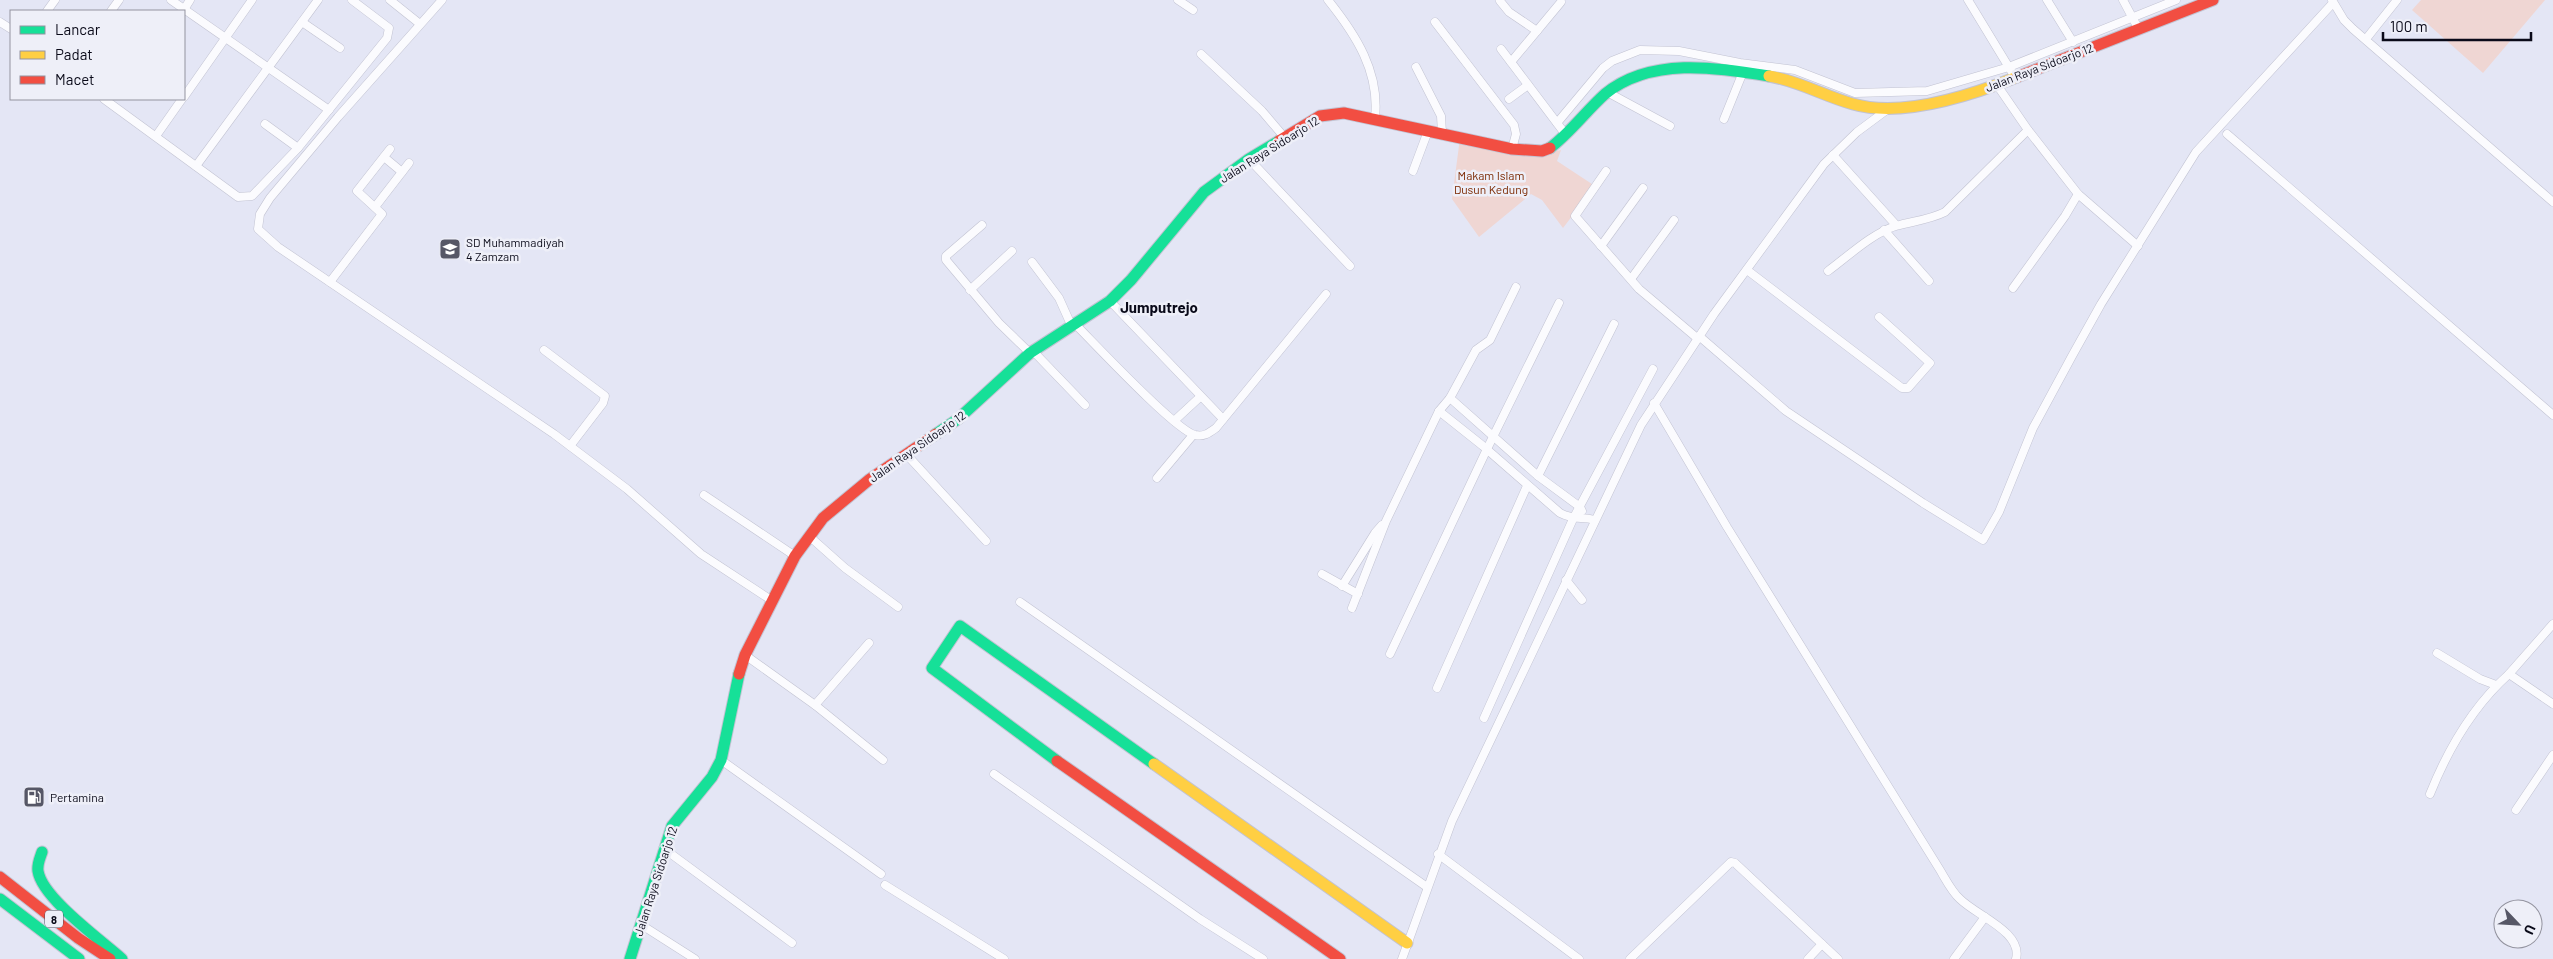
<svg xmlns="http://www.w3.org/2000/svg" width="2553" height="959" viewBox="0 0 2553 959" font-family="Barlow,sans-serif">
	<rect width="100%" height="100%" fill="#e4e6f5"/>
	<g fill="#efd6d3">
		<polygon points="2421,0 2545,0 2483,73 2412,10"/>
		<polygon points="1460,138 1533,157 1561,150 1557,161 1595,186 1563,228 1542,200 1531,194 1479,237 1452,199"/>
	</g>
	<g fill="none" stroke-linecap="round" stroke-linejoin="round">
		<g stroke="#c2c3d2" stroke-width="9">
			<g id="street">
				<polyline points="171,0 329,110"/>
				<polyline points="390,0 420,24"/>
				<polyline points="442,0 338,117 270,198 260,214 258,229 278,247 554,434 627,489 701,554 771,600"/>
				<polyline points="1178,0 1193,10"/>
				<path d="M1328,0C1356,35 1380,72 1375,118"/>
				<polyline points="1968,0 2016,79"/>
				<polyline points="2047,0 2073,42"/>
				<polyline points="2123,0 2138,28"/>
				<polyline points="2332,0 2344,20 2353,29 2553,202"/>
				<polyline points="1500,1 1509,12 1537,31"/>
				<polyline points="47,11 55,0"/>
				<polyline points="111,11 119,0"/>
				<polyline points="183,11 190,0"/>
				<polyline points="0,22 11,29"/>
				<polyline points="302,22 340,48"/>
				<polyline points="1435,22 1514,125 1516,134 1512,149"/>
				<polyline points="2366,39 2397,0"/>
				<polyline points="1501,49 1566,135"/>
				<polyline points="1201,54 1262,111 1285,138"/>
				<polyline points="1511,62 1561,2"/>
				<polyline points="1416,67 1441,116 1442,133"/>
				<polyline points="1997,85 2028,130 2078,194 2138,246"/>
				<polyline points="1607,92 1670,126"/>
				<polyline points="184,97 252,0"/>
				<polyline points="104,99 238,197 252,196 298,148 387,38 389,28 352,0"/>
				<polyline points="1509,99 1528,85"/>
				<polyline points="1724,119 1743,72"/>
				<polyline points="1557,123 1603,68 1612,61 1640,50 1679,51 1740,63 1795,70 1855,93 1927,91 2009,67 2176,0"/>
				<polyline points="265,124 298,148"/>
				<polyline points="2227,134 2553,415"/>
				<polyline points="156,136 182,99"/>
				<polyline points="1833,155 1896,225"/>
				<polyline points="384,157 402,172"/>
				<polyline points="1249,159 1350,266"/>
				<polyline points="196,166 318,0"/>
				<polyline points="1413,171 1428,131"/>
				<polyline points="1606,171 1575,216 1639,289 1697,338"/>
				<polyline points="375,207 409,163"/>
				<polyline points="982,225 946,256 946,260 999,323 1030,353"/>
				<polyline points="1884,230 1929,281"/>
				<polyline points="1601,246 1643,188"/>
				<polyline points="1032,262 1059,298 1072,327"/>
				<polyline points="1747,270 1902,388 1908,388 1930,363 1879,317"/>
				<path d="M1828,271C1847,257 1874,232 1896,226C1913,221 1929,220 1945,212L2028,130"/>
				<polyline points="1631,279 1674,220"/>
				<polyline points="330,282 382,214 357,191 390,149"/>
				<polyline points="2013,288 2065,216 2078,194"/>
				<polyline points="970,290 1012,251"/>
				<polyline points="1110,301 1223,419"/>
				<path d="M1076,325C1095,344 1175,430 1195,435C1204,437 1209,433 1216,428L1326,294"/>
				<polyline points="1699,336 1786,411 1923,503 1983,540 1999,512 2033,428 2072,356 2101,304 2196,152 2332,4"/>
				<polyline points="544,350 605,396 603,403 570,446"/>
				<polyline points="1033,351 1085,405"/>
				<polyline points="1450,398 1538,476 1580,507 1582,511"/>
				<path d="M1654,403L1727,527L1940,870C1946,880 1952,892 1960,899C1977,916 2023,932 2016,959"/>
				<path d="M1439,411L1483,446L1560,513C1576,521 1580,516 1595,520"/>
				<polyline points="1174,421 1200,397"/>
				<polyline points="907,455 986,541"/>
				<polyline points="1538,476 1614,324"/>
				<polyline points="1157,478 1193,435"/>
				<polyline points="704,495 795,556"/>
				<polyline points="809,536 845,568 898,607"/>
				<polyline points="1322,574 1358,594"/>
				<polyline points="1566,580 1582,600"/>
				<polyline points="1342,586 1375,533 1382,525"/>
				<polyline points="1020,602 1427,887"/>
				<polyline points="1352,608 1386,521 1439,411 1450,398 1476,350 1490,340 1516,287"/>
				<polyline points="2553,624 2509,674 2553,704"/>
				<polyline points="2437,653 2480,679 2496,685"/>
				<polyline points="1390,654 1487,449 1559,303"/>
				<polyline points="745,655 815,705 883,760"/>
				<polyline points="1437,688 1527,486"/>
				<polyline points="815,705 869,643"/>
				<polyline points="1484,718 1573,519 1653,369"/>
				<polyline points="721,760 881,874"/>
				<polyline points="994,774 1200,919 1263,959"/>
				<path d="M2430,794C2448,749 2472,707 2509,674"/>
				<polyline points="2516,810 2553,755"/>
				<polyline points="663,848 792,943"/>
				<polyline points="1438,854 1579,959"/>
				<polyline points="885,885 1004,959"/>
				<polyline points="640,924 695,959"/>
				<polyline points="1402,959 1452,821 1641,425 1714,314 1824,164 1857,132 1888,109"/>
				<polyline points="1630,959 1731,862 1735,863 1838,959"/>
				<polyline points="1808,959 1822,944"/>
				<polyline points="1954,959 1985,917"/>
			</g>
		</g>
		<g stroke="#c2c3d2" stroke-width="13">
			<g id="fast">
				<path d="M1550,148C1571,132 1586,111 1605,94C1650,57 1716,67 1769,76"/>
				<polyline points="936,434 958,419 1030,353 1110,301 1131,280 1204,192 1249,159 1279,141"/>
				<polyline points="1057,761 932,668 960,626 1154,764"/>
				<path d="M42,852C40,858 37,864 38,871C42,898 101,940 122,959"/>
				<polyline points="0,899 79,959"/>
				<polyline points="630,959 672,826 712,777 721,760 739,674"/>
			</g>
		</g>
		<g stroke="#c2c3d2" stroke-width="13">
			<g id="slow">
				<path d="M1769,76C1799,81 1824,96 1853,104C1901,118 1972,95 2017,77"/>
				<polyline points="1154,764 1407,943"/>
			</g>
		</g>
		<g stroke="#c2c3d2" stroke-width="13">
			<g id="jam">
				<polyline points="2017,77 2213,0"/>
				<polyline points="1279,141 1320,116 1344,113 1512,149 1542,151 1550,148"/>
				<polyline points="739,674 745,655 795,556 823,518 870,479 936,434"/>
				<polyline points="1057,761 1340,959"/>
				<polyline points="0,877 78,938 110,959"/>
			</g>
		</g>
		<use href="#street" stroke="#fbfbfe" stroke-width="8"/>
		<use href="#fast" stroke="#16e098" stroke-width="11"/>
		<use href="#slow" stroke="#ffcf43" stroke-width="11"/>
		<use href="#jam" stroke="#f24e42" stroke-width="11"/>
	</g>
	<defs>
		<g id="school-square" transform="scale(1.125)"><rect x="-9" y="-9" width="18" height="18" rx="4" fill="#565766" stroke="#eeeff8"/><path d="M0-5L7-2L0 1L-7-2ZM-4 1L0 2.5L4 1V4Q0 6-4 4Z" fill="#fff"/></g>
		<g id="fuel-square" transform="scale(1.125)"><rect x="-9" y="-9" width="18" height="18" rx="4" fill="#565766" stroke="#eeeff8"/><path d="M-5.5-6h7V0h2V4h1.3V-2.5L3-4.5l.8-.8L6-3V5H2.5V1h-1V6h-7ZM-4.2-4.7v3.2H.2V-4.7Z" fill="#fff"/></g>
	</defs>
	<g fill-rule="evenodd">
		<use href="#school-square" x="450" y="249"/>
		<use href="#fuel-square" x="34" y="797"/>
	</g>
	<g text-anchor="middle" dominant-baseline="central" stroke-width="5" stroke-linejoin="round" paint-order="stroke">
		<rect fill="#eeeff8" stroke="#4e4f5c" stroke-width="1" x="45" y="910.5" width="18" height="17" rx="4"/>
		<g font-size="11" font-weight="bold" fill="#0a0a19">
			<text x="54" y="919">8</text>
		</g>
		<g font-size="12" fill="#0a0a19" stroke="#eeeff8">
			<text transform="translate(2039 67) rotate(-21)">Jalan Raya Sidoarjo 12</text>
			<text transform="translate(1269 149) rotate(-32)">Jalan Raya Sidoarjo 12</text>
			<text transform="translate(917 446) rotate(-35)">Jalan Raya Sidoarjo 12</text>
			<text transform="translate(655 881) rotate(-72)">Jalan Raya Sidoarjo 12</text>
		</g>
		<g font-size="12" fill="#7b2800" stroke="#eeeff8">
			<text x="1491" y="175">Makam Islam<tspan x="1491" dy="14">Dusun Kedung</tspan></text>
		</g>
		<g font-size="12" fill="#0a0a19" stroke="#eeeff8" text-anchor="start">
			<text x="466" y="242">SD Muhammadiyah<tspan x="466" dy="14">4 Zamzam</tspan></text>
			<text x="50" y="797">Pertamina</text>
		</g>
		<g font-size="15" font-weight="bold" fill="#0a0a19" stroke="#eeeff8">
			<text x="1159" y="307">Jumputrejo</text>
		</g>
	</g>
	<rect x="10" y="10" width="175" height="90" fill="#eeeff8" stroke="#93939f"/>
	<rect x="20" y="26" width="25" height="8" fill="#16e098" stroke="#93939f"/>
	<text x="55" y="35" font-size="15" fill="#0a0a19">Lancar</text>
	<rect x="20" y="51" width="25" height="8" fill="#ffcf43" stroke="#93939f"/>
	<text x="55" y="60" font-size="15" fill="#0a0a19">Padat</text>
	<rect x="20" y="76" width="25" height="8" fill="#f24e42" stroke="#93939f"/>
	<text x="55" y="85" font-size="15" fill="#0a0a19">Macet</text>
	<g transform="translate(2518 924) rotate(115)"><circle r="24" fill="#eeeff8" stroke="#93939f"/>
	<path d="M0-4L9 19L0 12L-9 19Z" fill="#565766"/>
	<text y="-8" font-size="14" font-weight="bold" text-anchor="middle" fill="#0a0a19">U</text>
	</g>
	<path d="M2383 32v8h148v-8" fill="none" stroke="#0a0a19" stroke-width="2.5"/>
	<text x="2390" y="32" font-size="15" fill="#0a0a19" stroke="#eeeff8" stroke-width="4" paint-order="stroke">100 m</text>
</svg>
